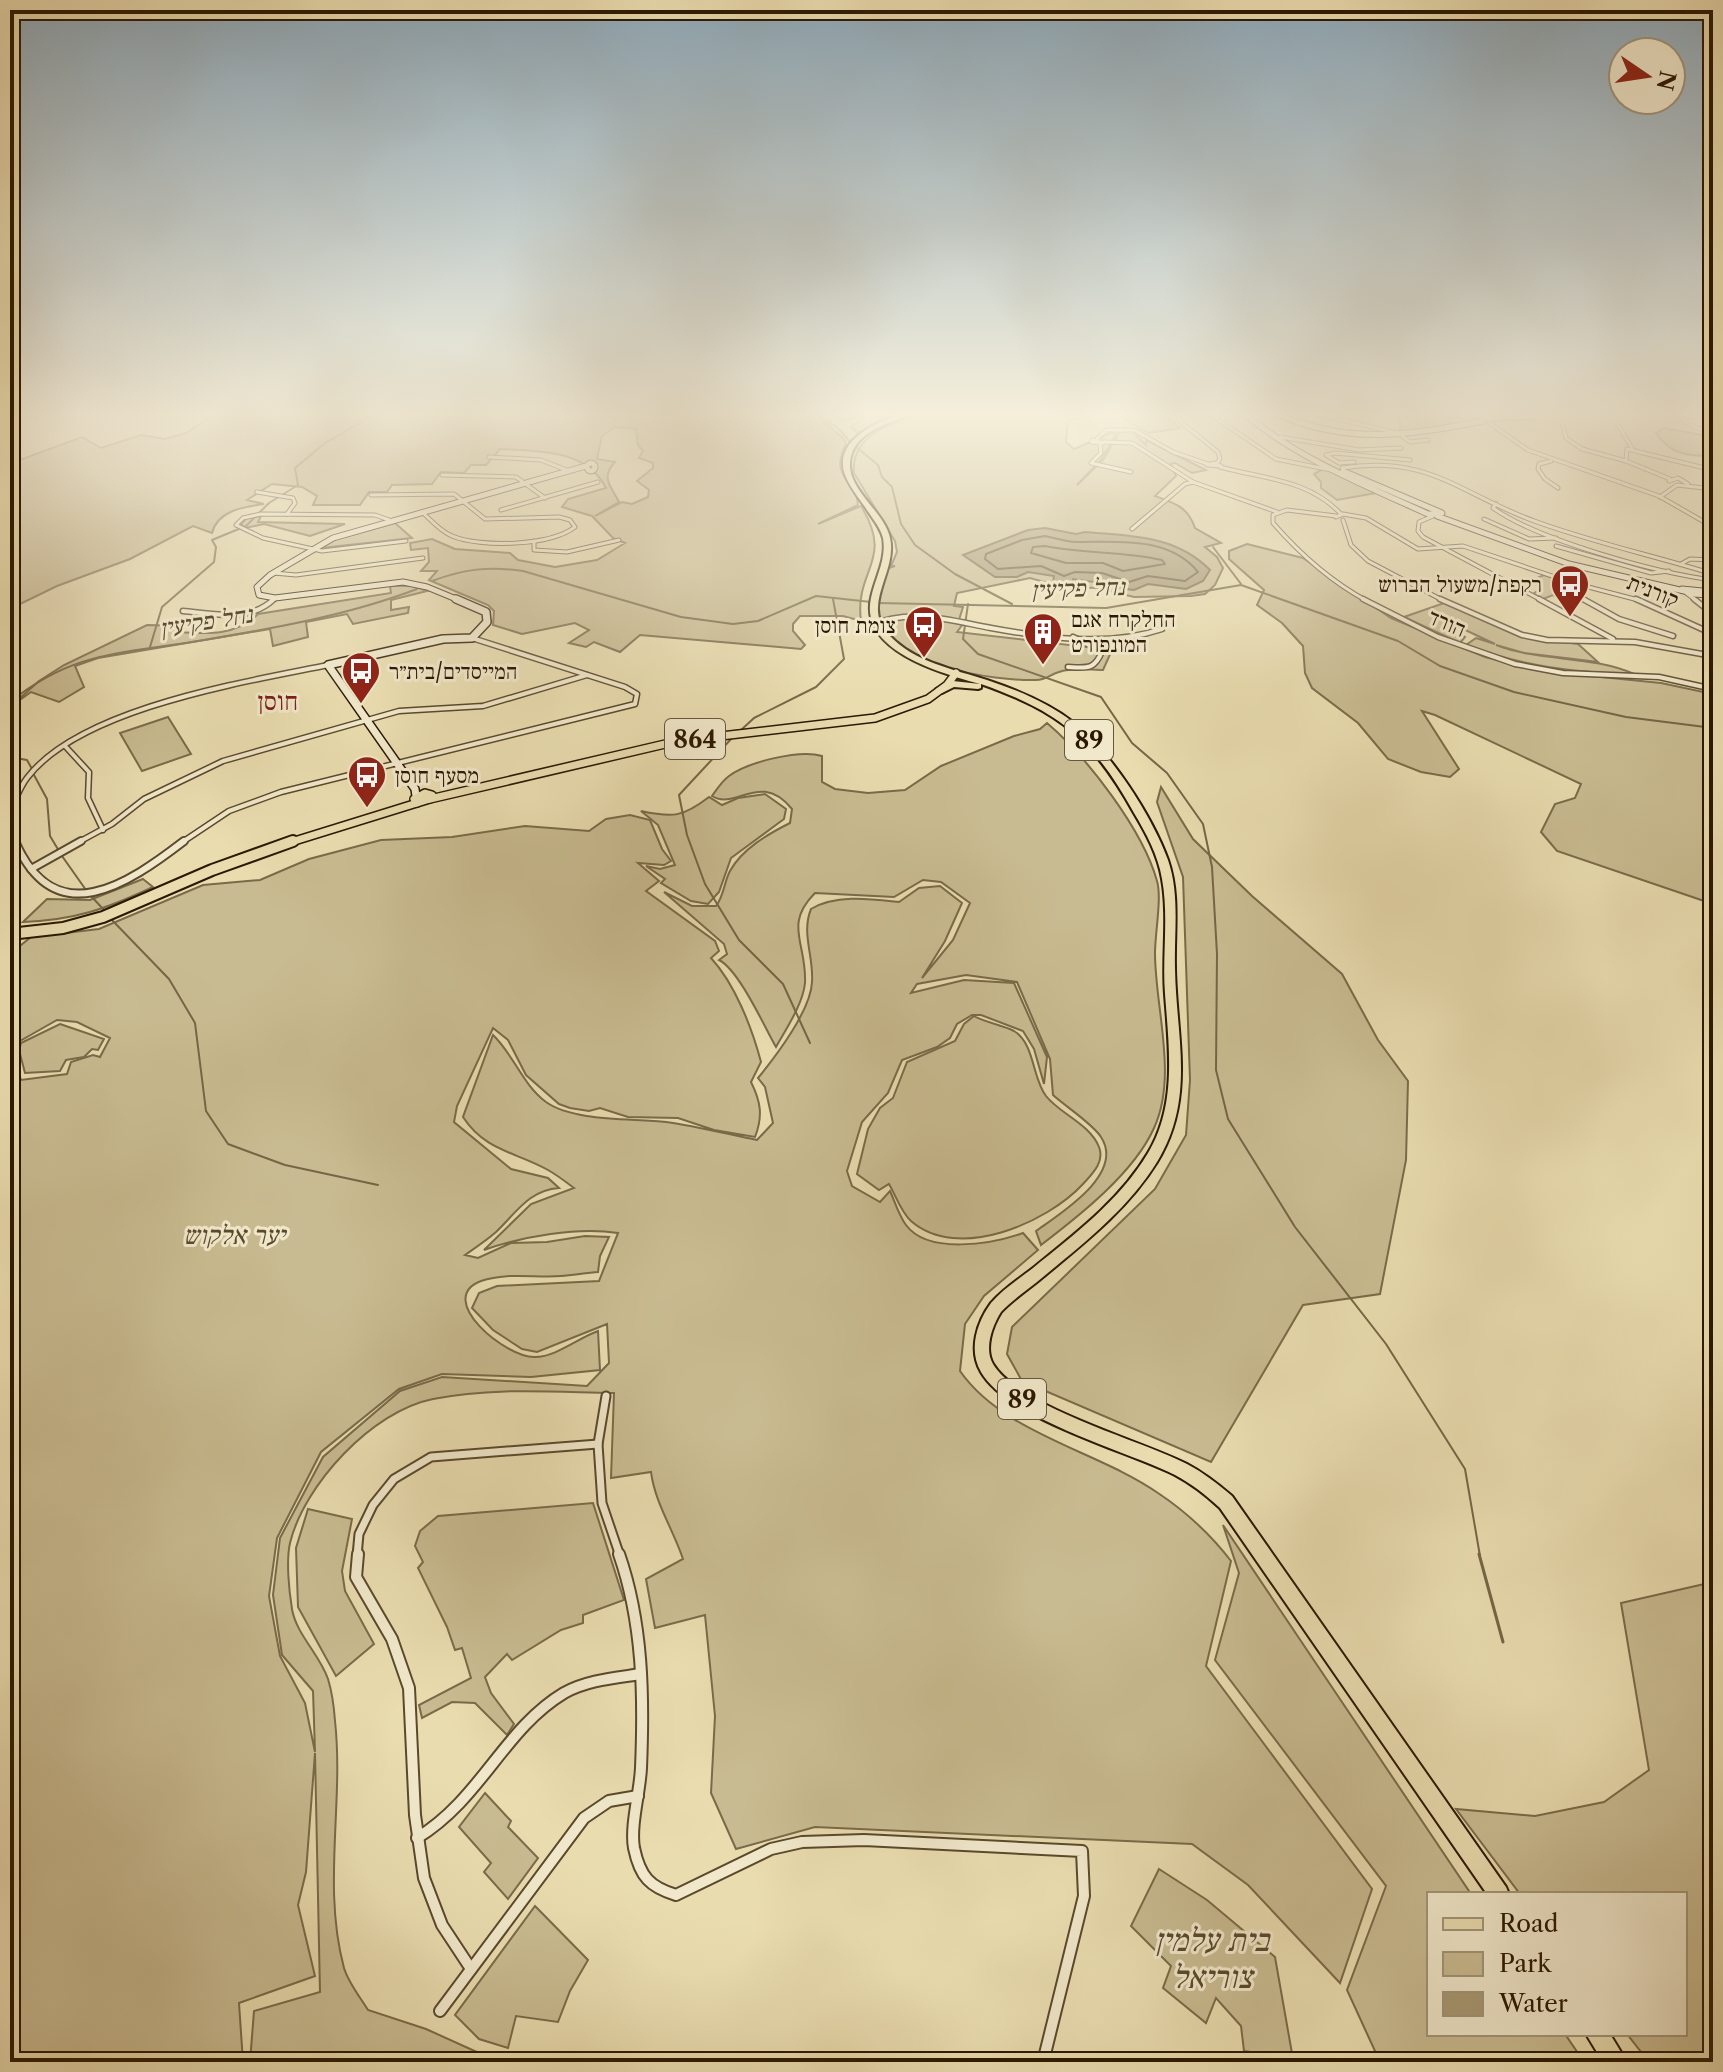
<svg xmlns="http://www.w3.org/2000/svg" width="1723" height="2072" viewBox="0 0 1723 2072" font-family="'Libre Caslon Text','Frank Ruhl Libre',serif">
	<rect width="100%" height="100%" fill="#e9dcaf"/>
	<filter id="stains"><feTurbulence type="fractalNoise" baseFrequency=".0025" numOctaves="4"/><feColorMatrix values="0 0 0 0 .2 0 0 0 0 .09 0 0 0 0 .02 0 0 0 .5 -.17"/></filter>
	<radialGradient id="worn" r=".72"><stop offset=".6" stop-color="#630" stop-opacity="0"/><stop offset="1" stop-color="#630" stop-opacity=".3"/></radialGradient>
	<g fill="#c9bb91" stroke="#7a6a49" stroke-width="2" fill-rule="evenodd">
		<path d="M209,412H625L612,421C629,414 642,408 660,416L654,412H678L677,418L679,412H806L817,416L844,439L846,444C828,478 857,478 858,505L818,524L861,506C895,561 854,569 861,621L843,616H800L793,624V631L805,645L801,649L640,635L620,652L594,642L586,647L569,643L589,630L575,623L522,634L493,625L494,611L488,605L429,580L437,571H421L429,562L428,548L411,550L410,543L432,539L455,549L510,553L518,560L555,567L597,560L625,543L613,538L592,516L562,507L568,499L606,488C586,449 538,451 500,449L486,465H471L464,473L441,472L432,484L392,485L387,492H369L360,505H313L317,496L302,487L272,484L247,500L264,504C244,507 218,510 212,533L193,526L130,559L57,586L10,609V486L20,481L14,462L82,437L101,448L141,435L165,439L186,433L211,417ZM615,427L636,429L638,445L643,451L639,458L653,463V468L637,481L649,490L648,497L632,504L622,502L595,516L619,502C611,486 600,478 615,462L597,459L602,436Z"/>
		<polygon points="825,412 878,412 879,416 879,412 906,412 858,433 851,427 865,417 843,421"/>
		<path d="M936,412H1162L1161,416L1164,419V412H1166L1167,417L1180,428L1148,433L1120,416L1101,414L1068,420L1066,442L1074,449L1118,430L1101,460L1077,485L1103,460L1121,430H1131L1146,445V440L1206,470L1192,473L1175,463L1171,464L1176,476L1155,496C1175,503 1188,507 1195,528L1221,543L1205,547L1217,557L1223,568L1215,585L1205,594L1191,596L1134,597L1098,588L1062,587L1030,578L957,593L954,606L963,607L958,623L963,624L957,632L1112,650L1103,670C1090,670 1072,667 1059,672C1051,674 1046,680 1036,680C994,681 889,666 878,616C874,599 883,582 889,568L895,566H891L897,552L895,541L854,473C850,430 902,420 936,412Z"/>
		<polygon points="1355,412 1426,412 1447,417 1451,424 1404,432 1400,430 1400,418"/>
		<path d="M1664,428L1713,437V456C1689,456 1670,455 1656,433Z"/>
		<polygon points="1325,468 1376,493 1337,500 1321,488 1321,482 1314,474"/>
		<polygon points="261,516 258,522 345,524 310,536 264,524 245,528 241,524 247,518"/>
		<polygon points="395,523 412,538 321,548 337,539"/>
		<polygon points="1247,544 1303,558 1391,618 1485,657 1541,671 1661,683 1713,694 1713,904 1557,851 1541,832 1555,804 1575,798 1581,784 1435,715 1422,711 1459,769 1450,777 1421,772 1388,759 1358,723 1312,688 1305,673 1303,646 1282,623 1257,605 1264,590 1229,559 1229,551"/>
		<polygon points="1544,575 1566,582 1569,591 1577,598 1568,602 1553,595 1543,599 1533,594 1542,588 1530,581"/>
		<path d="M390,586H414L427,591L391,600V610L409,607L408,613L353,624L347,614L306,622L308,637L273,646L270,629L98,658L75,666L84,687L59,702L31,692L10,707L39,681L64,665L147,625L183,626L178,632C208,634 236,636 258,614L391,593Z"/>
		<path d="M1444,603L1522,636L1578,644L1598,662L1524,653L1496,645C1540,662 1591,655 1634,674C1575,673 1521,666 1466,645L1476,638L1495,644L1459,627L1451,629L1465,637L1460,643L1404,617Z"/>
		<polygon points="168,717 191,754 142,771 120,733"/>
		<path d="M1047,723C1087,757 1143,830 1157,881C1162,898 1155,933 1155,953C1155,1008 1178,1076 1154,1128C1134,1173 1079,1216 1041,1245L1036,1231C1061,1213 1125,1174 1101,1137C1093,1124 1065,1106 1053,1095L1050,1059L1017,982L966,975L917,984L911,993L964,980L1014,983L1047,1057L1044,1084L1034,1049L1023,1031L981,1015H972L957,1024L950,1038L937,1047L902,1060L888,1093L862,1122L847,1171L852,1186L880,1202L890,1191C895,1202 899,1216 906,1225C928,1255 992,1244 1023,1233L1038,1250L984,1296L965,1324L960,1371C1004,1434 1098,1451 1158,1493C1185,1511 1211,1535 1231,1561L1206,1666L1372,1889L1340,1983L1248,1885L1192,1844L815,1827L736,1849L711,1793L715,1716L705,1615L655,1628L646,1579L683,1559C673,1529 655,1503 651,1472L611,1478L614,1393C553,1392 493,1387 433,1399C372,1411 304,1485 290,1543C286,1561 289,1591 292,1609C296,1634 320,1655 328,1679C332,1692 334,1707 335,1721C344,1802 322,1887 344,1968C348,1982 360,1997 368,2010L426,2029L499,2062H250L254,2011L320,1992L315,1753L306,1872L298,1905L315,1976L239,2003L243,2062H10V954L31,937L99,929L203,885L260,880L309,859L381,840L452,837L525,826L589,831L606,819L630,815L650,820L662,849L671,861L664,865L638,863L659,881L646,891L715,941L719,951L711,958C735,984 752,1028 761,1062L751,1082C761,1102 763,1116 755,1137L714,1130L678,1118L628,1117L600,1108L589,1111L570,1108L559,1104L526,1075L508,1040L493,1028L457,1106L454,1122L511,1169L548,1178L559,1188C529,1190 516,1213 496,1232C487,1240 475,1248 465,1255L478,1258L511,1243L547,1242L585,1236L609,1237L600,1256L598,1272C586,1273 573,1275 561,1276C535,1278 507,1272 481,1281C434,1299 506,1358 535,1357C556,1357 578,1338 598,1331L600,1370L531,1377L442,1374L399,1389L321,1452L277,1538L269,1596L280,1656L305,1703L315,1752L313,1691L282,1655L273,1595L280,1538L323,1457L400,1391L442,1377L587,1386L609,1363L607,1324L537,1352L522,1349L493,1330L472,1308L479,1293L497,1286L599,1281L618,1233C577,1227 524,1236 484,1250L531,1204L574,1188C566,1182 557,1175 548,1170C516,1152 485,1151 463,1117L493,1035C514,1055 522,1084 546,1102C574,1122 633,1118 666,1122C696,1126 727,1134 757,1140L773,1123L765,1087L758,1078C776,1056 811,1010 812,982C814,957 801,933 811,909C836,894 871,899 899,902L919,888L940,886L962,903L945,941L922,978L953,940L970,903L941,882L923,880L894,897L815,893C783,925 807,943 805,983C803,1004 786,1029 776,1047C764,1026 739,970 719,960L727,954L724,944L664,892L692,906H716C724,896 724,882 730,871C742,849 768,834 790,823L792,809C760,770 736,811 712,796C717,789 722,781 729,776C748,762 800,749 822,756V782L835,789L868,793L905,790L941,766L1014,736L1040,729ZM57,1020L77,1022L110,1038L100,1057L93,1055L71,1062L67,1074L21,1080L12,1053L13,1045Z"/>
		<polygon points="1161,787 1193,839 1252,896 1342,974 1378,1040 1408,1081 1406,1160 1380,1294 1303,1305 1211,1462 1022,1381 1007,1354 1012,1327 1155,1189 1186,1135 1190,1080 1183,877 1157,802"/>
		<path d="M765,794L786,809L784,819L731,858L719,892L708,904L691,901L661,883L665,879L646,866L660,869L675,865L658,825L641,811C673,818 683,817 709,797L722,805L738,798Z"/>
		<path d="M143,879L153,887C106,909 75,920 23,922L47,899L90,900Z"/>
		<path d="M974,1016C986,1023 1003,1025 1014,1031C1035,1044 1032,1078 1046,1096C1060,1114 1090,1124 1099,1147C1105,1162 1092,1174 1083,1184C1047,1223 958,1262 911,1221C901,1212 896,1196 889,1184L879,1190L857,1174L868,1129L880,1108L893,1098L907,1062L955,1041L964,1024Z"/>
		<polygon points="60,1024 104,1039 98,1050 92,1049 84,1057 66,1060 60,1071 25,1073 19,1050 21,1043"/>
		<polygon points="593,1503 624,1600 583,1615 583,1623 561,1630 512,1660 507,1654 485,1677 491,1693 514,1724 507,1735 475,1703 452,1702 422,1718 419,1705 471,1678 462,1648 455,1650 447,1627 418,1568 423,1562 415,1546 420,1531 438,1516"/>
		<polygon points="308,1509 352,1519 342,1571 345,1591 374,1644 336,1676 298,1607 296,1548"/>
		<polygon points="1223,1525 1471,1894 1429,1894 1429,2034 1565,2034 1584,2062 1380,2062 1347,1990 1386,1886 1215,1660 1239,1573"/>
		<polygon points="1713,1582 1713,2062 1649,2062 1627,2034 1685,2034 1685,1894 1520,1894 1456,1809 1535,1816 1604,1802 1649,1770 1621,1603"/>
		<polygon points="485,1793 511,1821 508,1827 538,1858 508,1899 484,1872 491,1863 459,1827"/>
		<polygon points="1159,1869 1207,1900 1275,1957 1293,2059 1244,2051 1241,2026 1216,1998 1206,2023 1163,1988 1171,1966 1131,1926"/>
		<polygon points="535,1906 588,1960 570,1991 558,2022 516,2016 508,2048 479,2039 455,2015"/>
	</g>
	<path fill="#a89974" stroke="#766546" stroke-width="2" d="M1045,528L1076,534L1085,532C1131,536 1176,535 1210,570L1203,581L1186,589L1148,584L1134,590L1109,587V584L1073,579L1072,584L1062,586L1053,583L1054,576L1028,572L1017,577H995L963,555L1028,530Z"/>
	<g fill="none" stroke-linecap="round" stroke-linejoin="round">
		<g stroke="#6a583a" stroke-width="2">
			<path d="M1045,536C1055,538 1066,542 1076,542C1117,542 1169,536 1198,572L1185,581L1148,576L1129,582L1102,573L1075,572L1064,576L1041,566L998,569L985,559L986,554L1022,540Z"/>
			<path d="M1045,546C1084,554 1123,551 1162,560L1165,564L1123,571L1103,563H1066L1031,553L1033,547Z"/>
		</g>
		<g stroke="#766546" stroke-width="2">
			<polyline points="815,412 840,430 850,442"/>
			<polyline points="10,423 54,412"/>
			<polyline points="855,446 878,465 882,477 892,487 901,524 915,545 955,574 1012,604"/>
			<polyline points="1213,547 1241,584"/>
			<path d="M432,581C464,569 489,566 523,571L681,617L733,624L758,621L816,596L871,602"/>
			<polyline points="878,603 1106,608 1241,585 1398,641 1440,666 1514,692 1626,717 1713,728"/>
			<polyline points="968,604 963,639 978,654 1101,697 1132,743 1167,773 1203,824 1212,867 1217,954 1216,1070 1228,1119 1295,1227 1386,1344 1465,1469 1480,1556"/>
			<polyline points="150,647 162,607 214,562 216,547 212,540 246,526 269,503 298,485 295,468 325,443 379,412"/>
			<path d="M10,702C76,649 125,654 204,640C275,628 349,615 417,589"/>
			<polyline points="740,731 754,718 816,687 844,659 833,599"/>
			<polyline points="732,738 679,795 687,835 705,884 739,940 783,984 810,1043"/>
			<polyline points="10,757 27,760 32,769"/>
			<polyline points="34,775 47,799 50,836 59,851"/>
			<polyline points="62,856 86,890"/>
			<polyline points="90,895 105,911"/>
			<polyline points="111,919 169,979 195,1023 206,1111 228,1144 285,1165 378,1185"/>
		</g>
		<polyline stroke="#766546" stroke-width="3" points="1479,1554 1503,1642"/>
		<g stroke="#5a492c" stroke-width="5">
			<g id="street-far4">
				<polyline points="1176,412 1181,422 1218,452 1220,459 1217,463"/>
				<polyline points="1207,412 1276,459 1331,470"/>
				<polyline points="1308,412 1401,434"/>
				<polyline points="1466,412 1483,419"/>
				<polyline points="1610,412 1632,448"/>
				<polyline points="1669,412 1678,416 1713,418"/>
				<polyline points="1678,416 1692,426 1713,433"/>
				<polyline points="1489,423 1528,450 1659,496 1713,527"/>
				<polyline points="1563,426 1566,438 1582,449 1626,461"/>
				<polyline points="1402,436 1410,442 1428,440"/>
				<polyline points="1280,437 1359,450 1401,448"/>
				<polygon points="1092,440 1103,443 1091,442"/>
				<polyline points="1096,440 1106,430 1134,430 1173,452 1208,464"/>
				<polyline points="1103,442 1132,443 1193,482 1277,512"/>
				<polyline points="1100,444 1101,453 1091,463 1131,472"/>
				<polyline points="489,457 541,460 569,471"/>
				<polyline points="1551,461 1539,464 1538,469 1545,479 1558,488"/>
				<polyline points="1354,462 1339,463 1326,455 1335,453 1410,460"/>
				<polygon points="1214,463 1221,466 1207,465"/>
				<path d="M1220,467C1264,479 1308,479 1341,514"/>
				<path d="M1342,468C1431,454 1460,495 1537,522C1595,543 1655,556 1713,574"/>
				<polyline points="442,475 516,477 545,498"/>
				<polyline points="1670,479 1626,461 1627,449 1713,470"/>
				<polyline points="1669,481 1678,478 1688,484"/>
				<polyline points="257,492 293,498 295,503 287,514"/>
				<path d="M371,495L454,494L485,519L559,517L570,520L575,527C550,546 481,548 452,536C440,531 431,520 422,512"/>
				<polyline points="1660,497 1677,485 1713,489"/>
				<path d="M1496,504L1493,508C1538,540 1657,573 1713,580"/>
				<polyline points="501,510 598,482"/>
				<path d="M1336,516L1287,510L1273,515V523C1300,554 1330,581 1367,601"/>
				<polyline points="1433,516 1419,522 1418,531 1423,537 1543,601"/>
				<polyline points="1336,517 1343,514 1366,518 1418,549 1463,546 1573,583 1642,601"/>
				<polyline points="1484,519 1529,539 1556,538"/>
				<polyline points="1343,520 1351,545 1368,561 1444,601"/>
				<polyline points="392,521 375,515 261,514 243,518 236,525 263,538 322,551 406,541"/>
				<polyline points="1132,529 1185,484 1193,482"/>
				<polyline points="534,541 534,550 567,552 619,540"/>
				<polyline points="1705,542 1713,539"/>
				<polyline points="1556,546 1651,573 1669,571"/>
				<polyline points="1681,564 1690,559 1713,560"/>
				<polyline points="274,573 296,575 423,558"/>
				<polyline points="1573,583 1572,589 1586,601"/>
				<polyline points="1686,593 1697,601"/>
				<polyline points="272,601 275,598"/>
			</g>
		</g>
		<g stroke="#5a492c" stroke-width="7">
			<g id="street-far3">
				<polyline points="1363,599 1438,637 1515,664 1563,673 1659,677 1713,689"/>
				<polyline points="1440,599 1522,635 1547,640 1635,642 1713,656"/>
				<polyline points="1539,599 1613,639"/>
				<polyline points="1583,599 1619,619 1673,636"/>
				<polyline points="1636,599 1713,634"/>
				<polyline points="1694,599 1713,614"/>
				<path d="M183,611C214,614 249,623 274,599"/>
				<path d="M870,625C912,608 948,620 991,628C1045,638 1109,647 1162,629"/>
				<path d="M1068,667C1087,668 1095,670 1102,651L1073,637"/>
				<polyline points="65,746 89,772 88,798 103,830"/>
				<path d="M10,811C15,801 20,787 27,778C80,708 245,682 328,665"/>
				<polyline points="10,819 16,843"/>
				<polyline points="77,843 112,824 144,799 223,761 399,711 483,706 587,675"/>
				<polyline points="181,843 229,811 281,792 635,704 637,694 625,687 472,638"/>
			</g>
		</g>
		<g stroke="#5a492c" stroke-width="10">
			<g id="street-far2">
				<path d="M15,841C55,934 128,884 184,841"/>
				<polyline points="31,869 81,841"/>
			</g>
		</g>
		<g stroke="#5a492c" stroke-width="11">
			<g id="street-far1">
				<polyline points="606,1396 598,1444 602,1503 620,1556"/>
				<polyline points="357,1556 359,1534 373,1505 394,1479 431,1457 598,1444"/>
			</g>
		</g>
		<g stroke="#5a492c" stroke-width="14">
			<g id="street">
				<polyline points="358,1554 356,1577 392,1639 409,1688 415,1815 424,1878 442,1925 471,1969"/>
				<path d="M619,1554C643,1623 644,1696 641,1768C640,1792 630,1826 634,1848C640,1877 650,1887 676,1895L771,1849L802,1842L864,1840L1082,1851L1084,1896L1043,2062"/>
				<path d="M417,1838C481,1799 504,1729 564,1693C587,1680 615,1678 641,1674"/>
				<polyline points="440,2011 584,1818 609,1801 638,1796"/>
			</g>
		</g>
		<g stroke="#2b1801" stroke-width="7">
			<g id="secondary-far1">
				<path d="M1242,412C1297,458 1364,485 1428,514L1442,513L1343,471"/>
				<path d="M1272,412C1345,445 1407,436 1483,421L1484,418L1533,417L1538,412"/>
				<circle cx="591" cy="467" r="4"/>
				<polyline points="1437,516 1569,564 1684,591"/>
				<polyline points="1713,592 1682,589 1691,594 1713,595"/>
				<polyline points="461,601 427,587 403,582 275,598 259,595 257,587 270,575 333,538 586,466"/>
			</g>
		</g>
		<g stroke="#2b1801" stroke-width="10">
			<polyline id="secondary" points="416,796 415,789 328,665 443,639 472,638 487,622 486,612 456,599"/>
		</g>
		<g stroke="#2b1801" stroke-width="10">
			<g id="primary-far1">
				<polygon points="425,793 432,795 430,799 417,803 414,799"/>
				<polyline points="430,799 678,741 875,718 928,699 947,685 956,673"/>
				<polyline points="288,843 417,803"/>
			</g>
		</g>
		<g stroke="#2b1801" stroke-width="14">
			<polyline id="primary" points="10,934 63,928 103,917 212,870 293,841"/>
		</g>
		<g stroke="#2b1801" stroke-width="4">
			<g id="highway">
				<path d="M906,412H916C895,422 861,428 852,453C840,486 884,509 890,538C898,572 860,605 889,635C914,662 953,669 987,680C1017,690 1047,702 1073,722C1110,751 1152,816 1168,860C1180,895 1174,932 1175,968C1176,1037 1196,1098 1157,1162C1128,1209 1084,1243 1043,1277C1029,1289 1013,1299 1001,1312C992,1326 984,1349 993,1364C1020,1408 1140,1440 1187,1464C1204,1473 1218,1484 1232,1496L1506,1887L1509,1894H1487L1220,1508C1206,1495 1192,1484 1175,1475C1127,1451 1008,1419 981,1372C968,1350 977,1322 991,1303C1003,1289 1019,1279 1033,1268C1075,1234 1120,1200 1148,1153C1177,1105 1169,1048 1165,994C1162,956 1169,917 1162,879C1158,855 1146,833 1134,813C1093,739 1060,712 981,684V688L978,689L954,687L942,693H936V689L953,681L980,684C942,673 859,651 871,598C875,578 887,559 883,538C880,526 871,517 865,507C858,497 850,487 845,475C832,439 880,421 906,412Z"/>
				<polygon points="1586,2034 1610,2034 1627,2062 1603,2062"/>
			</g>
		</g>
		<use href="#street-far4" stroke="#f1e8cb" stroke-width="3"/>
		<use href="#street-far3" stroke="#f1e8cb" stroke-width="4"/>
		<use href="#street-far2" stroke="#f1e8cb" stroke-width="6"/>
		<use href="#street-far1" stroke="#f1e8cb" stroke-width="7"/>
		<use href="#street" stroke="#f1e8cb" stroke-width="10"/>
		<use href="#secondary-far1" stroke="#f1e8cb" stroke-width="5"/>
		<use href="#secondary" stroke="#f1e8cb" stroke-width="7"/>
		<use href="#primary-far1" stroke="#e9dcaf" stroke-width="7"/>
		<use href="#primary" stroke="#e9dcaf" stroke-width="10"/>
		<use href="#highway" fill="#e9dcaf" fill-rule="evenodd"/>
	</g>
	<linearGradient id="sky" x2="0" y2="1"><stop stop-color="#8ea9ba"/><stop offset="0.59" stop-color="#f5efdb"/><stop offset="1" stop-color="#f5efdb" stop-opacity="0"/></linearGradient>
	<rect width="1723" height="702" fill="url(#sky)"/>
	<defs>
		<g id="bus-pin" transform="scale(2)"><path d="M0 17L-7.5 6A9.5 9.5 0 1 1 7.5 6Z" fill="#8f2418" stroke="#f1e8cb"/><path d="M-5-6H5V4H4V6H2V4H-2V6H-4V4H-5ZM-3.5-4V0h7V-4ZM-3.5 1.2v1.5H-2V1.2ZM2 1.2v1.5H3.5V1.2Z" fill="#fff"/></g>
		<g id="building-pin" transform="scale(2)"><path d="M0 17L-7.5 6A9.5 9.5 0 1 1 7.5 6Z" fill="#8f2418" stroke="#f1e8cb"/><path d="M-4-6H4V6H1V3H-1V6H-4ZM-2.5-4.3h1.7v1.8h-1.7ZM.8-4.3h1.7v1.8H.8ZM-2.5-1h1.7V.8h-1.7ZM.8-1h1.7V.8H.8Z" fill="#fff"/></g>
	</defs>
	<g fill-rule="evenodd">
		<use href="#bus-pin" x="1570" y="584"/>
		<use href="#bus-pin" x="924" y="625"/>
		<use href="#building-pin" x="1043" y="632"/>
		<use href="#bus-pin" x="361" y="671"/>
		<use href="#bus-pin" x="367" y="775"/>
	</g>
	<g text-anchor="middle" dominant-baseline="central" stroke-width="6" stroke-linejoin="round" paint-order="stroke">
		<g font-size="22" fill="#2b1801" stroke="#f1e8cb" text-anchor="start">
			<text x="1542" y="584" text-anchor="end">רקפת/משעול הברוש</text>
			<text x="1071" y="619">החלקרח אגם<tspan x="1071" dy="25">המונפורט</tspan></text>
			<text x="896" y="625" text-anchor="end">צומת חוסן</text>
			<text x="389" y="671">המייסדים/בית״ר</text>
			<text x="395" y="775">מסעף חוסן</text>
		</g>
		<g font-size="22" fill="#2b1801" stroke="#f1e8cb">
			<text transform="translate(1653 591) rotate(22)">קורנית</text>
			<text transform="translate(1447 623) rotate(23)">הורד</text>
		</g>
		<g font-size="24" font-style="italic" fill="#5d4c2f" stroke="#f1e8cb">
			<text transform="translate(1078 588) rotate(-2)">נחל פקיעין</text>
			<text transform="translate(206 621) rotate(-9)">נחל פקיעין</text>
		</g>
		<g fill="#f1e8cb" stroke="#66563e" stroke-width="2">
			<rect x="665" y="719" width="60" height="40" rx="6"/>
			<rect x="1065" y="720" width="48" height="40" rx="6"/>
			<rect x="998" y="1379" width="48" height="40" rx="6"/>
		</g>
		<g font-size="24" font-weight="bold" fill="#2b1801">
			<text x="695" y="739">864</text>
			<text x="1089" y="740">89</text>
			<text x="1022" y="1399">89</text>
		</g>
		<g font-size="26" fill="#7a1f14" stroke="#f1e8cb">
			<text x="278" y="701">חוסן</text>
		</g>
		<g font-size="26" font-style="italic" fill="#5a492c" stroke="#f1e8cb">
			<text x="234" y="1235">יער אלקוש</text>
		</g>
		<g font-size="32" font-style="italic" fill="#5a492c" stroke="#f1e8cb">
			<text x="1212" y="1939">בית עלמין<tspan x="1212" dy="37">צוריאל</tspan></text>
		</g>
	</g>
	<rect width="1723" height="2072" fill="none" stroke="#e9dcaf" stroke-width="40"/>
	<rect x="12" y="12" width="1699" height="2048" fill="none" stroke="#2b1801" stroke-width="4"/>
	<rect x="20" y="20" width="1683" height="2032" fill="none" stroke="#2b1801" stroke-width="2"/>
	<rect x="1427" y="1892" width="260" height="144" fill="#f1e8cb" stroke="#a2957a" stroke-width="2"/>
	<rect x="1443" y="1918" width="40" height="12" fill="#e9dcaf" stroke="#a2957a" stroke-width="2"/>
	<text x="1499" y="1932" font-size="24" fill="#2b1801">Road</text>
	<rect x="1443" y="1952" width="40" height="24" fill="#c9bb91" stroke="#a2957a" stroke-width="2"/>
	<text x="1499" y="1972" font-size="24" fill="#2b1801">Park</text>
	<rect x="1443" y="1992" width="40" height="24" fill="#a89974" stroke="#a2957a" stroke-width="2"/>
	<text x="1499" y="2012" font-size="24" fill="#2b1801">Water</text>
	<g transform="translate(1647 76) rotate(103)"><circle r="38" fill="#f1e8cb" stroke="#a2957a" stroke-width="2"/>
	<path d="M0-6L14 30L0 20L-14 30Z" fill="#8f2418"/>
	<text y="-12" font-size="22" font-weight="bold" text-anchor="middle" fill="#2b1801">N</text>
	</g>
	<rect width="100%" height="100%" filter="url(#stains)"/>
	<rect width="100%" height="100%" fill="url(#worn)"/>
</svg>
